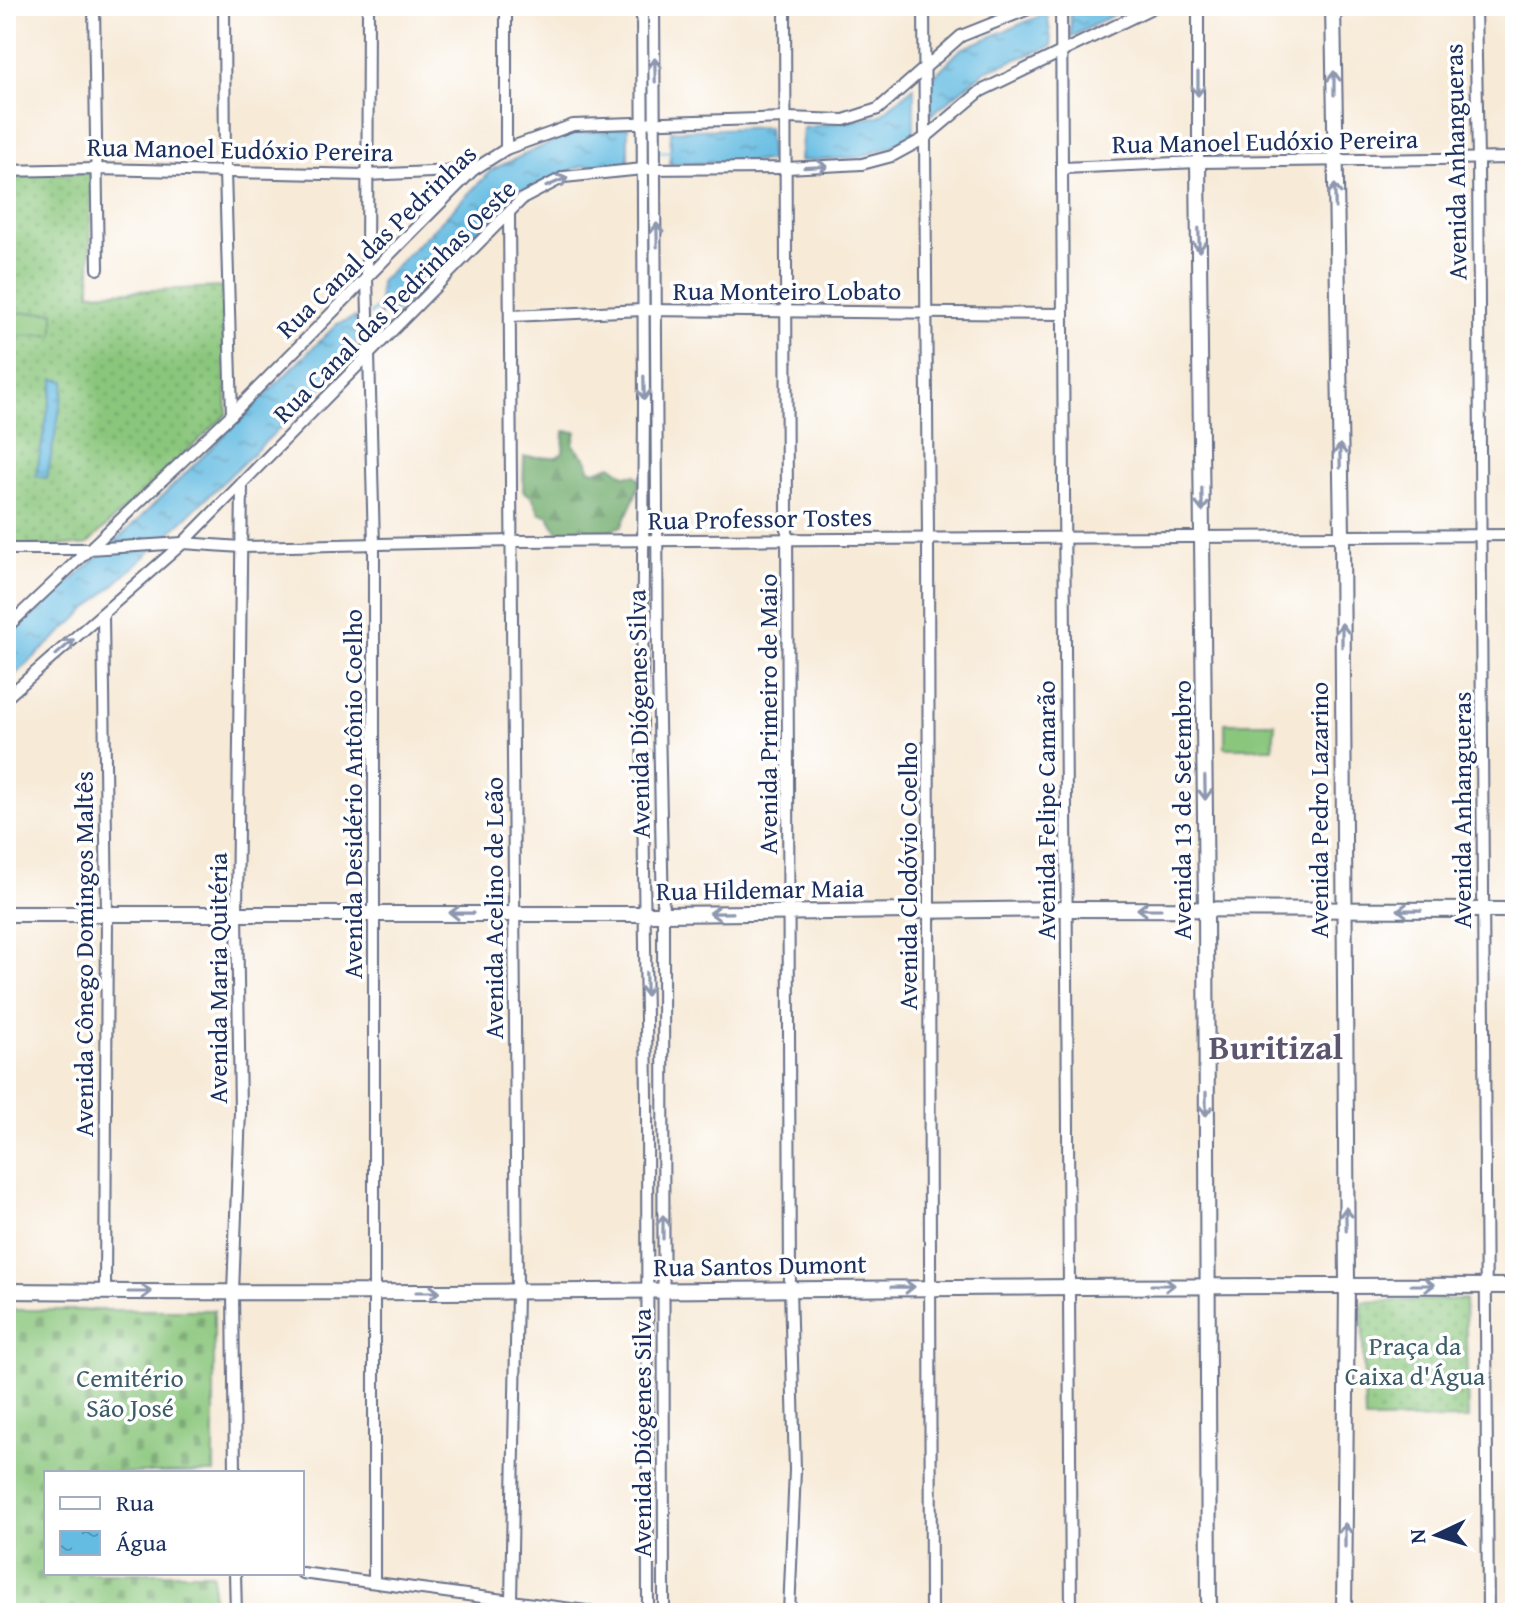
<svg xmlns="http://www.w3.org/2000/svg" width="1521" height="1619" viewBox="0 0 1521 1619" font-family="'Gentium Book Plus',serif">
	<defs>
		<pattern id="grass-dots" width="8" height="8" patternUnits="userSpaceOnUse" patternTransform="scale(2)"><rect width="8" height="8" fill="#8ac67c"/><path d="M2 2h.1M6 6h.1" fill="none" stroke="#70a169" stroke-width="1.8" stroke-linecap="round"/></pattern>
		<pattern id="forest-firs" width="22" height="20" patternUnits="userSpaceOnUse" patternTransform="scale(2)"><rect width="22" height="20" fill="#6fab6c"/><path d="M5 1l3.5 6h-7zM16 11l3.5 6h-7z" fill="#5a8c5c"/></pattern>
		<pattern id="cemetery-stones" width="16" height="16" patternUnits="userSpaceOnUse" patternTransform="scale(2)"><rect width="16" height="16" fill="#8ac67c"/><path d="M2 7V4a2 2 0 0 1 4 0v3zM10 15v-3a2 2 0 0 1 4 0v3z" fill="#70a169"/></pattern>
		<pattern id="water-ripples" width="26" height="14" patternUnits="userSpaceOnUse" patternTransform="scale(2)"><rect width="26" height="14" fill="#65bce2"/><path d="M2 4q2-2 4 0t4 0M15 11q2-2 4 0t4 0" fill="none" stroke="#5299ba"/></pattern>
	</defs>
	<rect width="100%" height="100%" fill="#fff"/>
	<filter id="ink" filterUnits="userSpaceOnUse"><feTurbulence type="fractalNoise" baseFrequency=".0125" numOctaves="2"/><feDisplacementMap in="SourceGraphic" scale="16" xChannelSelector="R" yChannelSelector="G"/><feConvolveMatrix kernelMatrix="1 2 1 2 8 2 1 2 1" color-interpolation-filters="sRGB"/></filter>
	<filter id="wash" filterUnits="userSpaceOnUse"><feTurbulence type="fractalNoise" baseFrequency=".006" numOctaves="4" result="noise"/><feDisplacementMap in="SourceGraphic" scale="32" xChannelSelector="R" yChannelSelector="G"/><feGaussianBlur stdDeviation="1.8" result="paint"/><feColorMatrix in="noise" values="0 0 0 0 0 0 0 0 0 0 0 0 0 0 0 0 0 1.4 0 .05"/><feComposite in="paint" operator="in"/></filter>
	<g filter="url(#wash)">
		<rect width="100%" height="100%" fill="#f7ead7"/>
		<g fill="url(#grass-dots)" stroke="#527a6d" stroke-width="2">
			<polygon points="91,173 90,293 222,287 227,414 86,545 6,546 6,175"/>
			<polygon points="1465,1299 1468,1419 1365,1420 1362,1302"/>
		</g>
		<path fill="url(#forest-firs)" stroke="#456d65" stroke-width="2" d="M564,431L576,432L573,445L588,461L589,469L595,471L611,465L625,475H635L640,480C637,497 628,509 622,526L608,531L558,533L548,515L540,514L532,497L523,491L524,457H557L563,452Z"/>
		<polygon fill="url(#cemetery-stones)" stroke="#527a6d" stroke-width="2" points="6,1310 214,1310 214,1473 46,1473 46,1573 213,1573 213,1613 6,1613"/>
		<g fill="#8ac67c" stroke="#527a6d" stroke-width="2">
			<polygon points="54,312 54,335 16,336 15,313"/>
			<polygon points="1225,723 1275,723 1273,748 1225,748"/>
		</g>
		<g fill="url(#water-ripples)" stroke="#4076a0" stroke-width="2">
			<polygon points="1070,6 1130,6 1071,37"/>
			<polygon points="1047,13 1052,46 985,71 931,115 930,80 961,49"/>
			<polygon points="914,87 914,138 861,157 800,161 803,128 879,116"/>
			<polygon points="628,127 628,163 582,166 521,192 399,311 379,315 380,282 493,169 567,135"/>
			<polygon points="768,127 771,161 670,164 671,131"/>
			<polygon points="356,317 356,355 151,551 6,683 6,639 132,526 337,324"/>
			<polygon points="54,379 65,381 47,478 36,476"/>
		</g>
		<g fill="none" stroke-linecap="round" stroke-linejoin="round">
			<g stroke="#65bce2" stroke-width="3">
				<polyline points="646,152 674,152"/>
				<polyline points="370,314 382,303"/>
			</g>
		</g>
	</g>
	<g filter="url(#ink)">
		<g fill="none" stroke-linecap="round" stroke-linejoin="round">
			<g stroke="#687088" stroke-width="14">
				<g id="street">
					<polyline points="94,6 98,269"/>
					<polyline points="224,6 225,172 232,414"/>
					<polyline points="368,6 367,277 374,545 374,1582"/>
					<polyline points="506,6 506,149"/>
					<polyline points="642,6 644,403 642,720 647,1095 648,1613"/>
					<polyline points="654,6 658,673 663,914 664,1613"/>
					<polyline points="785,6 790,1288 795,1470 789,1613"/>
					<polyline points="924,6 928,538 931,1613"/>
					<polyline points="1061,6 1071,1613"/>
					<polyline points="1198,6 1198,162"/>
					<polyline points="1475,6 1478,159 1488,1613"/>
					<polyline points="1063,168 1198,162 1515,158"/>
					<polyline points="6,171 95,169 367,175 473,170"/>
					<polyline points="509,214 517,1293 511,1601"/>
					<polyline points="511,316 643,310 1063,314"/>
					<polyline points="6,549 89,549 183,543 241,547 513,541 1515,535"/>
					<polyline points="103,615 107,914 105,1292"/>
					<polyline points="6,628 232,414 473,170 506,149 573,125 787,118 844,120 878,109 961,36 1036,6"/>
					<polyline points="6,698 183,543 522,199 564,177 643,169 787,168 862,164 892,156 925,138 981,91 1156,6"/>
					<polyline points="235,1473 233,1292 240,1111 237,913 242,483"/>
					<polyline points="235,1573 236,1613"/>
					<polyline points="302,1573 601,1613"/>
				</g>
			</g>
			<g stroke="#687088" stroke-width="18">
				<g id="secondary">
					<polyline points="1333,6 1342,534 1347,1285 1344,1613"/>
					<polyline points="1198,162 1206,910 1209,1613"/>
					<polyline points="6,914 663,914 1068,909 1515,910"/>
					<path d="M6,1291C509,1296 1012,1284 1515,1286"/>
				</g>
			</g>
			<use href="#street" stroke="#fff" stroke-width="10"/>
			<use href="#secondary" stroke="#fff" stroke-width="14"/>
		</g>
		<defs><path id="oneway-shaft" d="M-6 0H5M1.5-3L5.5 0L1.5 3" fill="none" stroke-width="1.6" stroke-linecap="round" stroke-linejoin="round" transform="scale(2)"/></defs>
		<g stroke="#8d97ae">
			<use href="#oneway-shaft" transform="translate(655 70) rotate(-91)"/>
			<use href="#oneway-shaft" transform="translate(1334 83) rotate(-90)"/>
			<use href="#oneway-shaft" transform="translate(1198 84) rotate(90)"/>
			<use href="#oneway-shaft" transform="translate(816 167) rotate(-3)"/>
			<use href="#oneway-shaft" transform="translate(557 182) rotate(-23)"/>
			<use href="#oneway-shaft" transform="translate(1335 196) rotate(-91)"/>
			<use href="#oneway-shaft" transform="translate(657 235) rotate(-91)"/>
			<use href="#oneway-shaft" transform="translate(1199 240) rotate(89)"/>
			<use href="#oneway-shaft" transform="translate(644 388) rotate(89)"/>
			<use href="#oneway-shaft" transform="translate(1340 456) rotate(-91)"/>
			<use href="#oneway-shaft" transform="translate(1202 500) rotate(89)"/>
			<use href="#oneway-shaft" transform="translate(1342 635) rotate(-90)"/>
			<use href="#oneway-shaft" transform="translate(65 647) rotate(-41)"/>
			<use href="#oneway-shaft" transform="translate(1205 788) rotate(89)"/>
			<use href="#oneway-shaft" transform="translate(1149 909) rotate(-180)"/>
			<use href="#oneway-shaft" transform="translate(1409 910) rotate(-179)"/>
			<use href="#oneway-shaft" transform="translate(461 913) rotate(-179)"/>
			<use href="#oneway-shaft" transform="translate(721 913) rotate(179)"/>
			<use href="#oneway-shaft" transform="translate(646 984) rotate(89)"/>
			<use href="#oneway-shaft" transform="translate(1206 1104) rotate(90)"/>
			<use href="#oneway-shaft" transform="translate(1346 1219) rotate(-91)"/>
			<use href="#oneway-shaft" transform="translate(663 1227) rotate(-90)"/>
			<use href="#oneway-shaft" transform="translate(1163 1285)"/>
			<use href="#oneway-shaft" transform="translate(1423 1285)"/>
			<use href="#oneway-shaft" transform="translate(903 1287) rotate(-1)"/>
			<use href="#oneway-shaft" transform="translate(140 1292)"/>
			<use href="#oneway-shaft" transform="translate(428 1292)"/>
			<use href="#oneway-shaft" transform="translate(1345 1535) rotate(-90)"/>
		</g>
	</g>
	<g text-anchor="middle" dominant-baseline="central" stroke-width="7" stroke-linejoin="round" paint-order="stroke">
		<g font-size="26" fill="#1b2f5e" stroke="#fff">
			<text transform="translate(1265 141) rotate(-1)">Rua Manoel Eudóxio Pereira</text>
			<text transform="translate(240 149) rotate(1)">Rua Manoel Eudóxio Pereira</text>
			<text transform="translate(1455 162) rotate(-91)">Avenida Anhangueras</text>
			<text transform="translate(376 241) rotate(-44)">Rua Canal das Pedrinhas</text>
			<text x="787" y="290">Rua Monteiro Lobato</text>
			<text transform="translate(394 301) rotate(-45)">Rua Canal das Pedrinhas Oeste</text>
			<text transform="translate(760 518) rotate(-1)">Rua Professor Tostes</text>
			<text transform="translate(638 714) rotate(-91)">Avenida Diógenes Silva</text>
			<text transform="translate(767 714) rotate(-90)">Avenida Primeiro de Maio</text>
			<text transform="translate(352 794) rotate(-90)">Avenida Desidério Antônio Coelho</text>
			<text transform="translate(1045 810) rotate(-90)">Avenida Felipe Camarão</text>
			<text transform="translate(1181 810) rotate(-90)">Avenida 13 de Setembro</text>
			<text transform="translate(1318 810) rotate(-90)">Avenida Pedro Lazarino</text>
			<text transform="translate(1461 810) rotate(-90)">Avenida Anhangueras</text>
			<text transform="translate(907 876) rotate(-90)">Avenida Clodóvio Coelho</text>
			<text transform="translate(760 889) rotate(-1)">Rua Hildemar Maia</text>
			<text transform="translate(493 908) rotate(-90)">Avenida Acelino de Leão</text>
			<text transform="translate(83 954) rotate(-90)">Avenida Cônego Domingos Maltês</text>
			<text transform="translate(217 978) rotate(-90)">Avenida Maria Quitéria</text>
			<text transform="translate(760 1265) rotate(-1)">Rua Santos Dumont</text>
			<text transform="translate(641 1433) rotate(-90)">Avenida Diógenes Silva</text>
		</g>
		<g font-size="26" fill="#3c5c67" stroke="#fff">
			<text x="1415" y="1345">Praça da<tspan x="1415" dy="30">Caixa d'Água</tspan></text>
			<text x="130" y="1377">Cemitério<tspan x="130" dy="30">São José</tspan></text>
		</g>
		<g font-size="34" font-weight="bold" fill="#5c556d" stroke="#fff">
			<text x="1276" y="1046">Buritizal</text>
		</g>
	</g>
	<rect width="1521" height="1619" fill="none" stroke="#fff" stroke-width="32"/>
	<rect x="44" y="1471" width="260" height="104" fill="#ffffff" stroke="#a4acbf" stroke-width="2"/>
	<rect x="60" y="1497" width="40" height="12" fill="#ffffff" stroke="#a4acbf" stroke-width="2"/>
	<text x="116" y="1511" font-size="24" fill="#1b2f5e">Rua</text>
	<rect x="60" y="1531" width="40" height="24" fill="url(#water-ripples)" stroke="#a4acbf" stroke-width="2"/>
	<text x="116" y="1551" font-size="24" fill="#1b2f5e">Água</text>
	<g transform="translate(1437 1535) rotate(266)" stroke="#ffffff" stroke-width="6" paint-order="stroke">
	<path d="M0-6L14 30L0 20L-14 30Z" fill="#1b2f5e"/>
	<text y="-12" font-size="22" font-weight="bold" text-anchor="middle" fill="#1b2f5e">N</text>
	</g>
</svg>
